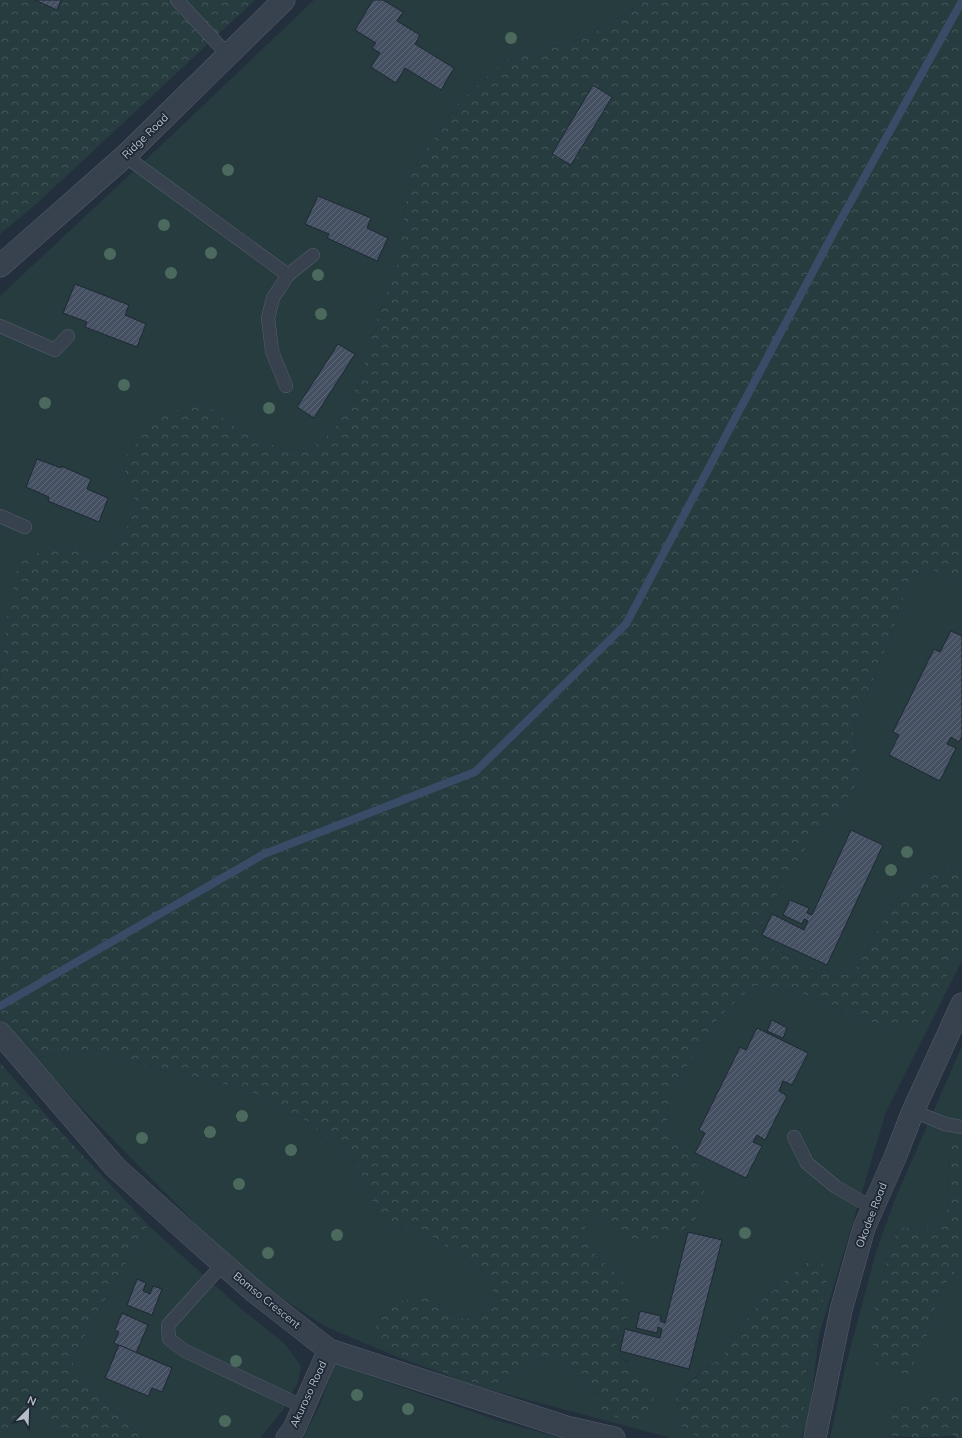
<svg xmlns="http://www.w3.org/2000/svg" width="962" height="1438" viewBox="0 0 962 1438" font-family="Mulish,sans-serif">
	<defs>
		<pattern id="forest-crowns" width="20" height="18" patternUnits="userSpaceOnUse"><rect width="20" height="18" fill="#263c3f"/><path d="M2 6a3 3 0 1 1 6 0M12 15a3 3 0 1 1 6 0" fill="none" stroke="#435659"/></pattern>
		<pattern id="building-hatch" width="6" height="6" patternUnits="userSpaceOnUse"><rect width="6" height="6" fill="#455162"/><path d="M-1 1l2-2M0 6l6-6M5 7l2-2" fill="none" stroke="#5d6877"/></pattern>
	</defs>
	<rect width="100%" height="100%" fill="#242f3e"/>
	<g fill="#263c3f">
		<polygon points="314,0 647,0 584,39 507,59 456,105 412,171 406,203 397,265 378,316 360,379 334,430 308,451 282,449 242,432 203,402 122,462 136,503 122,541 98,557 56,545 7,618 0,680 0,296 171,136"/>
		<polygon points="929,568 962,583 962,866 928,874 896,899 852,976 814,968 755,939 769,909 808,843 831,823 860,778 853,729 892,633 909,579"/>
		<polygon points="962,947 962,961 886,1112 819,1335 809,1418 801,1438 788,1438 804,1412 806,1375 829,1274 810,1260 762,1300 735,1334 724,1354 695,1377 675,1396 680,1425 700,1438 671,1438 476,1386 395,1356 324,1326 243,1272 78,1104 0,1020 0,1014 41,1057 92,1049 156,1068 246,1089 309,1122 357,1164 382,1223 422,1230 483,1271 492,1280 493,1298 479,1319 460,1318 429,1298 387,1351 415,1360 443,1372 487,1387 516,1375 538,1359 553,1357 571,1371 597,1395 629,1362 614,1353 618,1337 627,1320 621,1279 595,1254 585,1229 589,1215 605,1218 614,1231 700,1168 666,1131 670,1092 719,1017 754,985 805,994 893,1031 941,989"/>
		<polygon points="962,1046 962,1123 950,1150 947,1213 926,1230 898,1227 880,1284 870,1328 923,1348 940,1292 959,1267 962,1266 962,1396 941,1392 886,1435 898,1438 830,1438 845,1368 876,1252 895,1199"/>
		<polygon points="148,1225 239,1307 285,1344 301,1366 298,1382 283,1410 260,1438 142,1438 112,1410 71,1360"/>
		<polygon points="335,1364 502,1422 562,1438 303,1438 319,1407"/>
		<polygon points="20,1410 32,1412 67,1438 2,1438 11,1426"/>
	</g>
	<g fill="url(#forest-crowns)">
		<polygon points="0,0 255,0 33,207 0,234"/>
		<polygon points="647,0 962,0 962,583 929,568 909,579 892,633 853,729 860,778 831,823 808,844 769,909 755,939 814,968 852,976 896,899 928,874 962,866 962,947 941,989 915,1027 893,1031 805,994 754,985 719,1017 670,1092 666,1131 700,1168 706,1200 694,1222 666,1240 642,1243 614,1231 604,1218 590,1215 585,1228 595,1254 621,1279 631,1298 627,1320 618,1337 615,1353 644,1375 654,1393 651,1412 636,1423 615,1417 599,1408 597,1395 571,1371 553,1357 538,1359 516,1375 487,1387 443,1372 415,1360 387,1351 375,1324 384,1303 429,1298 460,1318 479,1319 493,1298 492,1280 483,1271 422,1230 382,1223 357,1164 309,1122 246,1089 156,1068 92,1049 41,1057 0,1014 0,680 7,618 19,561 56,545 98,557 122,541 136,503 122,462 156,417 203,402 242,432 282,449 308,451 334,430 360,379 378,316 397,265 406,203 412,171 456,105 507,59 584,39"/>
		<polygon points="0,1063 58,1129 148,1225 71,1360 112,1410 142,1438 67,1438 32,1412 20,1410 11,1426 2,1438 0,1438"/>
		<polygon points="960,1122 962,1123 962,1266 959,1267 940,1292 923,1348 907,1375 877,1366 870,1328 880,1284 898,1227 926,1230 947,1213 950,1150"/>
		<polygon points="810,1260 823,1263 829,1274 806,1375 804,1412 788,1438 700,1438 680,1425 675,1396 695,1378 724,1354 735,1334 762,1300"/>
		<path d="M941,1392L962,1396V1438H956L953,1435C931,1438 908,1438 886,1435L894,1411Z"/>
	</g>
	<g fill="none" stroke-linecap="round" stroke-linejoin="round">
		<polyline stroke="#394c67" stroke-width="8" points="0,1006 264,854 475,772 626,624 835,230 962,1"/>
	</g>
	<g fill="url(#building-hatch)" stroke="#1f2835">
		<polygon points="35,0 61,0 57,10"/>
		<polygon points="373,0 383,0 403,12 397,21 420,35 415,44 454,68 441,90 405,68 396,83 371,67 380,53 372,48 376,43 355,30"/>
		<polygon points="593,85 612,97 571,165 552,154"/>
		<polygon points="318,196 371,218 367,228 388,238 377,261 327,238 329,234 305,224"/>
		<polygon points="75,284 129,305 125,315 146,324 137,347 85,327 87,322 63,313"/>
		<polygon points="338,344 355,354 314,418 297,407"/>
		<polygon points="37,459 61,468 61,466 91,479 87,489 108,498 99,522 48,501 49,497 26,487"/>
		<polygon points="951,631 962,636 962,736 959,742 951,737 947,744 956,748 940,781 889,755 899,735 893,732 934,649 940,652"/>
		<polygon points="851,830 883,845 827,965 762,935 772,914 804,930 808,921 804,919 802,924 783,915 790,900 809,908 807,913 812,915"/>
		<polygon points="772,1020 787,1028 783,1038 767,1031"/>
		<polygon points="757,1028 808,1053 792,1085 783,1081 779,1091 787,1096 765,1140 757,1135 753,1142 762,1146 746,1178 695,1153 705,1133 699,1130 740,1047 746,1050"/>
		<polygon points="688,1232 722,1240 689,1369 620,1351 625,1329 660,1338 662,1329 658,1327 657,1333 636,1328 640,1311 661,1316 660,1321 665,1323"/>
		<polygon points="137,1279 146,1283 143,1291 150,1294 153,1286 162,1289 152,1315 127,1305"/>
		<polygon points="122,1313 148,1325 136,1353 114,1343 119,1332 115,1330"/>
		<polygon points="119,1345 172,1368 162,1392 152,1388 148,1396 105,1378"/>
	</g>
	<g fill="none" stroke-linecap="round" stroke-linejoin="round">
		<g stroke="#565f6c" stroke-width="14">
			<g id="service">
				<polyline points="177,0 228,55"/>
				<polyline points="125,156 288,275"/>
				<polyline points="0,326 55,350 68,336"/>
				<polyline points="286,386 272,351 268,318 273,298 288,275 313,255"/>
				<polyline points="0,516 25,527"/>
				<polyline points="913,1111 945,1124 962,1127"/>
				<polyline points="794,1137 807,1163 836,1187 873,1208"/>
				<polyline points="223,1264 168,1325 169,1339 185,1351 304,1407"/>
			</g>
		</g>
		<g stroke="#565f6c" stroke-width="23">
			<g id="minor">
				<polyline points="0,266 125,156 284,0"/>
				<polyline points="0,1033 115,1167 197,1241 255,1292 329,1350 566,1427 614,1438"/>
				<polyline points="287,1438 294,1429 329,1350"/>
				<polyline points="815,1438 841,1310 864,1228 896,1155 913,1111 962,1004"/>
			</g>
		</g>
		<use href="#service" stroke="#38414e" stroke-width="13"/>
		<use href="#minor" stroke="#38414e" stroke-width="22"/>
	</g>
	<g fill="#4b6a5d">
		<circle cx="511" cy="38" r="6"/>
		<circle cx="228" cy="170" r="6"/>
		<circle cx="164" cy="225" r="6"/>
		<circle cx="211" cy="253" r="6"/>
		<circle cx="110" cy="254" r="6"/>
		<circle cx="171" cy="273" r="6"/>
		<circle cx="318" cy="275" r="6"/>
		<circle cx="321" cy="314" r="6"/>
		<circle cx="124" cy="385" r="6"/>
		<circle cx="45" cy="403" r="6"/>
		<circle cx="269" cy="408" r="6"/>
		<circle cx="907" cy="852" r="6"/>
		<circle cx="891" cy="870" r="6"/>
		<circle cx="242" cy="1116" r="6"/>
		<circle cx="210" cy="1132" r="6"/>
		<circle cx="142" cy="1138" r="6"/>
		<circle cx="291" cy="1150" r="6"/>
		<circle cx="239" cy="1184" r="6"/>
		<circle cx="745" cy="1233" r="6"/>
		<circle cx="337" cy="1235" r="6"/>
		<circle cx="268" cy="1253" r="6"/>
		<circle cx="236" cy="1361" r="6"/>
		<circle cx="357" cy="1395" r="6"/>
		<circle cx="408" cy="1409" r="6"/>
		<circle cx="225" cy="1421" r="6"/>
	</g>
	<g text-anchor="middle" dominant-baseline="central" stroke-width="3.5" stroke-linejoin="round" paint-order="stroke">
		<g font-size="11" fill="#b4bcc9" stroke="#1d2633">
			<text transform="translate(145 136) rotate(-44)">Ridge Road</text>
			<text transform="translate(871 1215) rotate(-69)">Okodee Road</text>
			<text transform="translate(267 1300) rotate(39)">Bomso Crescent</text>
			<text transform="translate(308 1394) rotate(-65)">Akuroso Road</text>
		</g>
	</g>
	<g transform="translate(28 1410) rotate(23)" stroke="#1d2633" stroke-width="3" paint-order="stroke">
	<path d="M0-3L7 15L0 10L-7 15Z" fill="#b4bcc9"/>
	<text y="-6" font-size="11" font-weight="bold" text-anchor="middle" fill="#b4bcc9">N</text>
	</g>
</svg>
